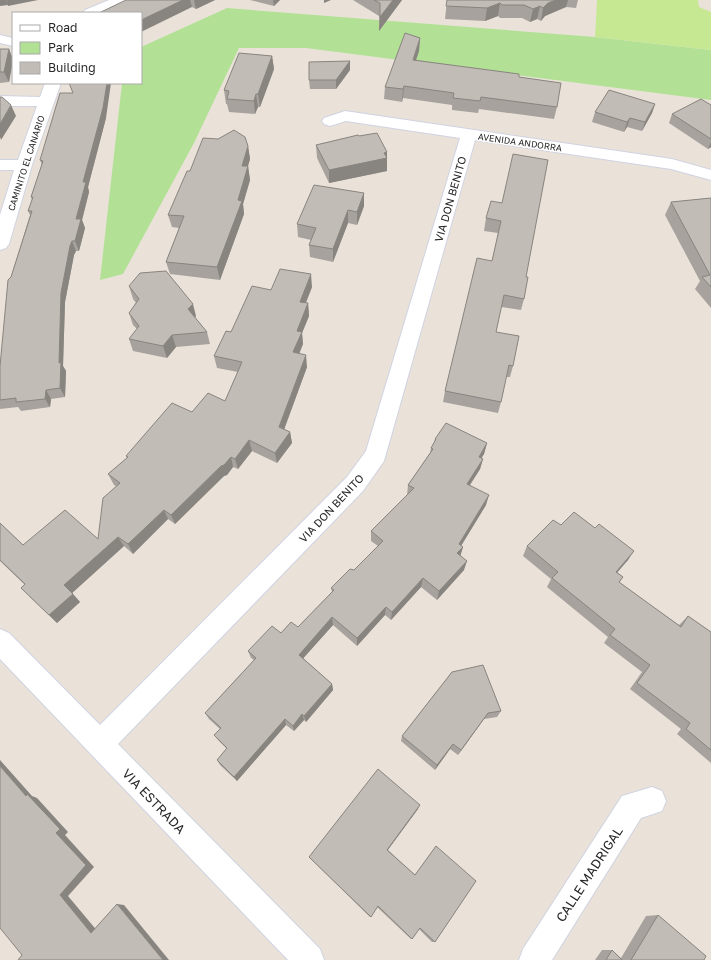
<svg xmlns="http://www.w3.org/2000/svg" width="711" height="960" viewBox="0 0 711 960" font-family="'Golos Text',sans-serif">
	<rect width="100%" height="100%" fill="#eae2d9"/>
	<polygon fill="#b2e196" points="227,8 595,37 711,50 711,100 306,48 239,48 194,143 123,274 100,280 122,83 141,83 141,47"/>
	<polygon fill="#c7e892" points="597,0 698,0 699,7 711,12 711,50 595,37"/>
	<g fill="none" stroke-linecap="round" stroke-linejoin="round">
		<g stroke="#cfd3e1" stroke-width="2">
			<g id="minor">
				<polygon points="109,0 127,0 125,3 102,13 83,13 85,10"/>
				<polygon points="0,35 13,38 13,46 0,43"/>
				<polygon points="45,83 61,83 32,165 9,244 6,248 0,250 0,215 14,170 0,170 0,160 18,160 37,106 0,106 0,96 40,97"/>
				<polygon points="345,111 672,159 711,170 711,180 671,169 475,140 384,461 363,491 118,744 320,949 324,960 288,960 0,659 0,629 9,633 100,725 347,477 366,451 460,138 346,121 330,126 324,124 322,121 324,118"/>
				<polygon points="652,787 662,791 666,801 662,811 641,818 552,960 519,960 523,949 622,796"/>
			</g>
		</g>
		<use href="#minor" fill="#fff" fill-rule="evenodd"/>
	</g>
	<g fill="#a7a29d">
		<polygon points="126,0 215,0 196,9 192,7"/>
		<polygon points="250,0 280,0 274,6"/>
		<polygon points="353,0 402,0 379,31 379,16"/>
		<polygon points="447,0 578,0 576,8 566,7 545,16 541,21 537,19 530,22 522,18 500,18 498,16 485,21 445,19"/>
		<polygon points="420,38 419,51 416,60 519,77 557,107 554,119 479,109 478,113 452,110 452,105 403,98 402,102 384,99 385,87"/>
		<polygon points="0,49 13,59 9,82 0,83"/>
		<polygon points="272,56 274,69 260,107 258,107 255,114 229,112 227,104 226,104 224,90"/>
		<polygon points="350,61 350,70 336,89 310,89 309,80"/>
		<polygon points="73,93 106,118 88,187 89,192 82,220 85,228 79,251 76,251 74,255 65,302 63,366 66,371 65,397 51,399 50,407 21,411 18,407 0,409 0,366 11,277 30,215 28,211 32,200 31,197 42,165 40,160"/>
		<polygon points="655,104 652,113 642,131 627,127 624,132 592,122 595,112"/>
		<polygon points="711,105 711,147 708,149 669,123 672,114"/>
		<polygon points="359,136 387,152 387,171 329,183 317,158 316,145"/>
		<polygon points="248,146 250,159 248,166 250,180 243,204 244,214 220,280 170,274 166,262 179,228 172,227 168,215 190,171"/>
		<polygon points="364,193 364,206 357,225 348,223 333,262 310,257 309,245 311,240 298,237 297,224"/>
		<polygon points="711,198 711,308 695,289 700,281 665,215 671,202"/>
		<polygon points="502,203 526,277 524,299 521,310 501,307 496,332 513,366 510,377 506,377 501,402 498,413 443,402 445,391 492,261 498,233 484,231 486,218"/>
		<polygon points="129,286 196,316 195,317 207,332 210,344 176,347 167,358 133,351 129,339 137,329 133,325 129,313 136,303 133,299"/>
		<polygon points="312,287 306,303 308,303 309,316 302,333 303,344 299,354 307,367 284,429 290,432 292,443 277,463 252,451 238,469 233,467 227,475 224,476 175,524 168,519 133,554 124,546 72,593 80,602 57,623 29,596 25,585 0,561 0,523 23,545 98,539 116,486 114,485 108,474 127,458 126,456 192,412 225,401 238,372 217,368 214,356 231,332 271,290"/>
		<polygon points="435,439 487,443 484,454 481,458 483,459 480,469 470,485 486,505 461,546 463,547 460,556 464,570 437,600 421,587 391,620 385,615 357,646 333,625 303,658 332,684 333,690 306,722 304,720 294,731 286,725 237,781 220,765 217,760 227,749 218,740 214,735 220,729 209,719 205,713 254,660 251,658 248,651 281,633 298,627 332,592 331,588 354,570 378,546 371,541 371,531 407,495 408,485 430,453 431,448 434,443"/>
		<polygon points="561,525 628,560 617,572 623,577 619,583 679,625 688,616 711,632 711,763 677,734 681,729 630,689 642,672 604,643 608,637 547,587 551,579 523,556 527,546"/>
		<polygon points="452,672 501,711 497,717 484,719 458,755 450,749 435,770 401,741 402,736"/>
		<polygon points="418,809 388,850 415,875 436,846 435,942 432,942 419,929 412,939 411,939 377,907 370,917 311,859 309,857"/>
		<polygon points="658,915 704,960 595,960 602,950 612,950 621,958 646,916"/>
	</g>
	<g fill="#88847f">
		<polygon points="0,0 6,0 8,5 0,6"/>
		<polygon points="6,0 38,0 8,6"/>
		<polygon points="183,0 190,0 192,7 141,32 141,20"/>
		<polygon points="194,0 215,0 196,9"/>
		<polygon points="273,0 280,0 274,6"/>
		<polygon points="324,0 331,0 324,3"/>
		<polygon points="393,0 402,0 379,31 380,17"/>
		<polygon points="556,0 568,0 566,7 545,16 541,21 543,8 548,3"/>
		<polygon points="500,3 498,16 485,21 487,8"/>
		<polygon points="540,6 537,19 530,22 533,9"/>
		<polygon points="420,38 419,51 412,72 413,60"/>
		<polygon points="9,49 13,59 13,61 9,82 4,72"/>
		<polygon points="272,56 274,69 260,107 258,94"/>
		<polygon points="350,61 350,70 336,89 336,80"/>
		<polygon points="107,83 111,83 106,118 88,187 89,192 82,220 85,228 79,251 75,241 76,219 83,182"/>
		<polygon points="404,86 403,98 402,102 403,89"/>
		<polygon points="256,94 258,107 255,114 254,101"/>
		<polygon points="655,104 652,113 642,131 645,122"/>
		<polygon points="11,105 16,116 1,140 0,137 0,124"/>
		<polygon points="630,118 627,127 624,132 627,122"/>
		<polygon points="711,142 711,147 708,149"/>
		<polygon points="248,146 250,159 244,179 242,166"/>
		<polygon points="387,152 387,171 329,183 329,170"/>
		<polygon points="248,166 250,180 243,204 244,214 220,280 217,267"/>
		<polygon points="364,193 364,206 357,225 357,212"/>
		<polygon points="348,210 348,223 333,262 333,249"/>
		<polygon points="72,241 76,251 74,255 65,302 63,366 66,371 65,397 60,388 59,363 61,293 70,246"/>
		<polygon points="311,274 312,287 301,314 300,302"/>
		<polygon points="308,303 309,316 302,333 303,344 295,364 293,352 297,331"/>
		<polygon points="193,304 196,316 192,321 188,309"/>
		<polygon points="172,335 176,347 167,358 163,346"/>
		<polygon points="306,355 307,367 281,438 279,427"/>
		<polygon points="46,390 51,399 50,407 45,399"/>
		<polygon points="290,432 292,443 277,463 275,453"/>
		<polygon points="249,440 252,451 238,469 235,459"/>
		<polygon points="487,443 484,454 476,467 479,457"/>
		<polygon points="231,457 233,467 227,475 224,476 175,524 171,515"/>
		<polygon points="483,459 480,469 464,494 467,484"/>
		<polygon points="489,495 486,505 456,554 459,544"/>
		<polygon points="164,510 168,519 133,554 128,544"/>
		<polygon points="118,537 124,546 71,594 64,585"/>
		<polygon points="463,547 460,557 457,553"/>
		<polygon points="634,551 628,560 610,581 616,572"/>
		<polygon points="467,561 464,570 437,600 439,591"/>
		<polygon points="423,578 421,587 391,620 392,612"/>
		<polygon points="73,594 80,602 57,623 49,615"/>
		<polygon points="386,607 385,615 357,646 357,638"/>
		<polygon points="332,617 333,625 300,662 299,655"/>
		<polygon points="332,684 333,690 306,722 304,716"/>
		<polygon points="488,713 484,719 458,755 461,750"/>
		<polygon points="302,714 304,720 294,731 293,726"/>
		<polygon points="285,719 286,725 237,781 234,777"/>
		<polygon points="453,744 450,749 435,770 437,765"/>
		<polygon points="0,760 32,796 37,798 68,832 65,835 94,867 68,896 99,933 91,933 60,895 56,833 26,796 0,766"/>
		<polygon points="420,805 418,809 386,852 387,850"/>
		<polygon points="117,904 124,905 169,960 163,960"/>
	</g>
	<g fill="#c2bcb6" stroke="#88847f">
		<polygon points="126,0 183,0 141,20 141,13 99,13"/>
		<polygon points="374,0 393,0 380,17 380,3"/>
		<polygon points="447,0 556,0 548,3 543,8 540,6 533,9 524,5 502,5 500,3 487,8 446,6"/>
		<polygon points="405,33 420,38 413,60 519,74 519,77 561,83 557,107 481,97 480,101 453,98 454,93 404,86 403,89 385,87"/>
		<polygon points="0,49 9,49 4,72 0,72"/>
		<polygon points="239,53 272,56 258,94 256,94 254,101 227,99 229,91 224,90"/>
		<polygon points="350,61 336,80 309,80 309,62"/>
		<polygon points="69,83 107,83 103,108 83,182 86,182 76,219 81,219 75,241 72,241 70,246 61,293 59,363 61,362 60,388 46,390 45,399 16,402 16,398 0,400 0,366 8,280 11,277 32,211 28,211 33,197 31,197 43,161 40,160 60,93 73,93"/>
		<polygon points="609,90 655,104 645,122 630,118 627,122 595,112"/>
		<polygon points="0,97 2,97 11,105 0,124"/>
		<polygon points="701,99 711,105 711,139 672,114"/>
		<polygon points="234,130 245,137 248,146 242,166 248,166 238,200 242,201 217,267 166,262 184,216 168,215 187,171 190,171 203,138 218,139"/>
		<polygon points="377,133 387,152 384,153 387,158 329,170 316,145 358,135 359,136"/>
		<polygon points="513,154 548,160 526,277 528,277 524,299 504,295 496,332 519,336 513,366 509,365 501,402 445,391 477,258 492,261 501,221 486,218 491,201 502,203"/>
		<polygon points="314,185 364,193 357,212 348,210 333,249 309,245 316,228 297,224"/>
		<polygon points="711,198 711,287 702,277 710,275 671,202"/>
		<polygon points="280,269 311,274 300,302 308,303 297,331 302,332 293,352 306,355 279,427 290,432 275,453 249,440 235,459 231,457 224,465 221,466 171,515 164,510 128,544 118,537 64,585 73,594 49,615 21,588 25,584 0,560 0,523 23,545 65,510 98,539 103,498 120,483 108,474 128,457 126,456 172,403 192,412 208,393 225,401 242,362 214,356 226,331 231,332 252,286 271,290"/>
		<polygon points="166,271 193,304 188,309 207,332 172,335 163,346 129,339 139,326 129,313 139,299 129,286 140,273"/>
		<polygon points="446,423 487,443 479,457 483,459 467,484 489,495 459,544 463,547 457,553 467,561 439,591 423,578 392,612 386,607 357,638 332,617 299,655 332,684 304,716 302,714 293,726 285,719 234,777 217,760 227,748 214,735 221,728 205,713 256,658 248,651 272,626 281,633 291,622 298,627 334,590 331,588 350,569 354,570 383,541 371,531 414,488 408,485 433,449 431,448 436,439 435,439"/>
		<polygon points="574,512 595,528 599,524 634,551 616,572 623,577 619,582 681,627 688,616 711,632 711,750 686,729 690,723 637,683 650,665 610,635 615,629 552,578 558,572 527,546 553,520 561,525"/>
		<polygon points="483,665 501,711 488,713 461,750 453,744 437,765 402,736 452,672"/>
		<polygon points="0,766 26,796 27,794 60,829 56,833 86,865 60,895 91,933 117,904 163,960 18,960 22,955 0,928"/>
		<polygon points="378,769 420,805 387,850 415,875 436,846 476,881 435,942 420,928 412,939 378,906 371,917 309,857"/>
		<polygon points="658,915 706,956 704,960 631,960"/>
		<polygon points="612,950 622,960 606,960"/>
	</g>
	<g text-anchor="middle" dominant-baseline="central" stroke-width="3" stroke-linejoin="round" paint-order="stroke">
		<g font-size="9" fill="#282828" stroke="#fff">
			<text transform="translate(520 142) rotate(8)">AVENIDA ANDORRA</text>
			<text transform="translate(26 163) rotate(-72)">CAMINITO EL CANARIO</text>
		</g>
		<g font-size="11" fill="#282828" stroke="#fff">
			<text transform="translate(450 199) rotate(-74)">VIA DON BENITO</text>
			<text transform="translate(331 508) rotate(-47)">VIA DON BENITO</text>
		</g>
		<g font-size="13" fill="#282828" stroke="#fff">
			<text transform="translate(154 801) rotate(46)">VIA ESTRADA</text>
			<text transform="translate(589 874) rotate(-57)">CALLE MADRIGAL</text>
		</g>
	</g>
	<rect x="12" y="12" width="130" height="72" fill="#ffffff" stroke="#a9a9a9"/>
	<rect x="20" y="25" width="20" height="6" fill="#ffffff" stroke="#a9a9a9"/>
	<text x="48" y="32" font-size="12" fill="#282828">Road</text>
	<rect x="20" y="42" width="20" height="12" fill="#b2e196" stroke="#a9a9a9"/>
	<text x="48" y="52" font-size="12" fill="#282828">Park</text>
	<rect x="20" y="62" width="20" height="12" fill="#c2bcb6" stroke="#a9a9a9"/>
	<text x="48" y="72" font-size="12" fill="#282828">Building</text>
</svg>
